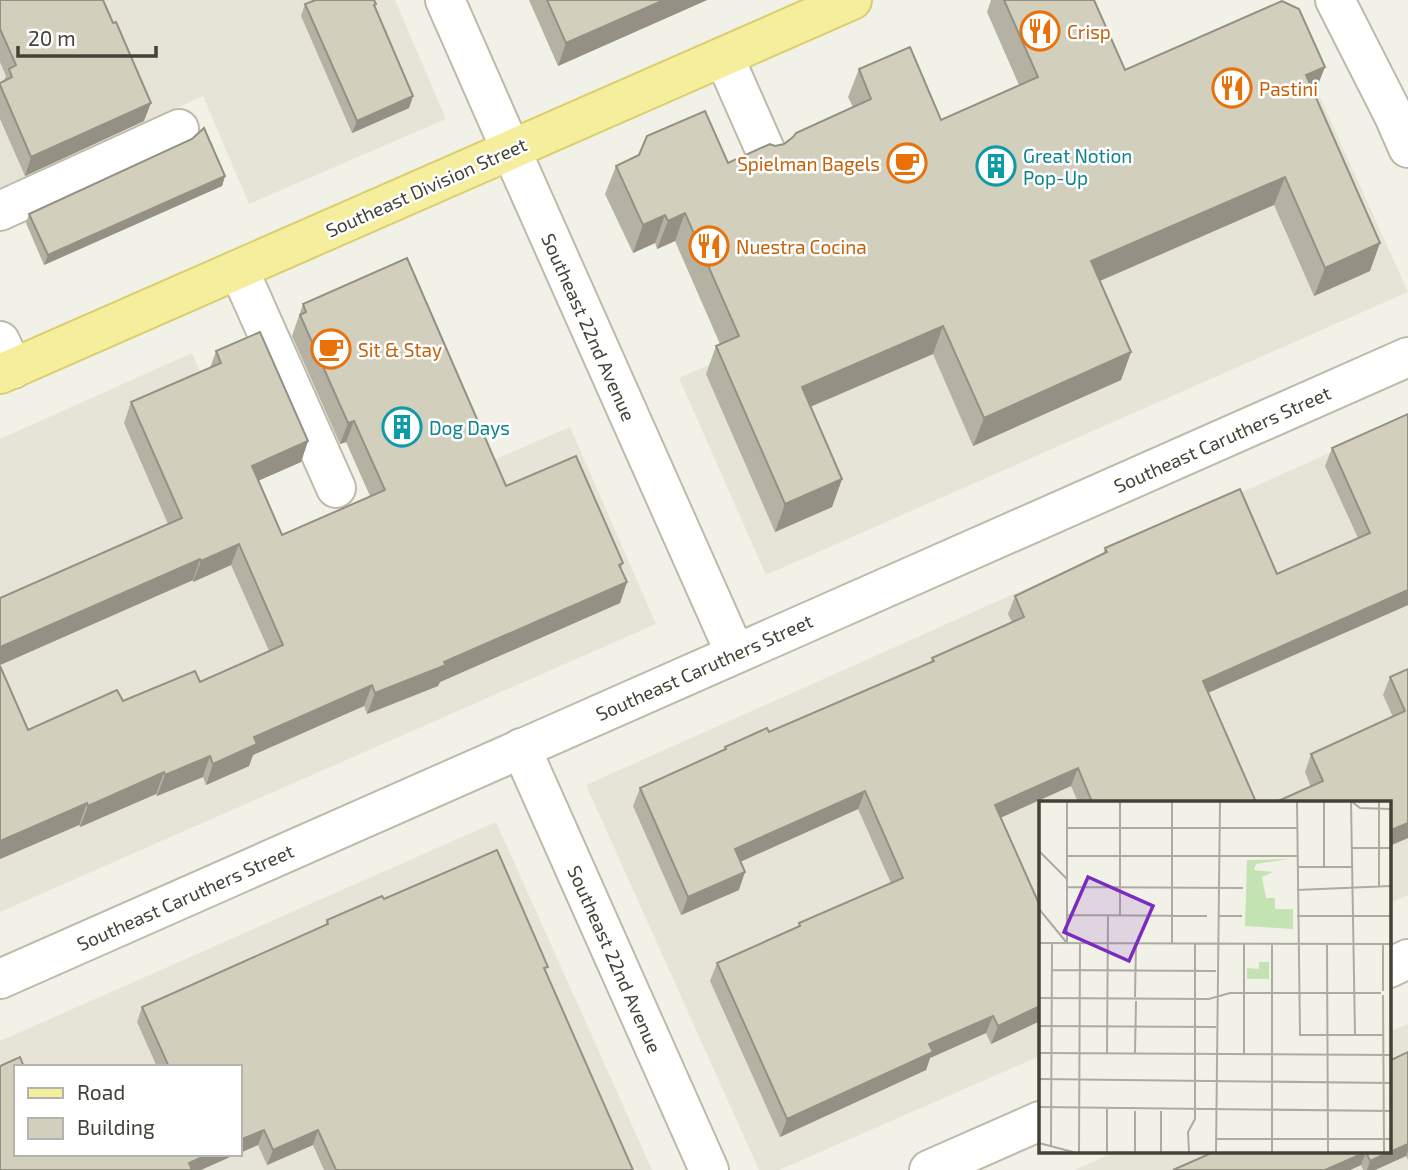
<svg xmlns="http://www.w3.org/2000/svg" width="1408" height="1170" viewBox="0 0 1408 1170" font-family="'Exo 2',sans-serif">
	<rect width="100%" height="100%" fill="#f2f1e7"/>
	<g fill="#e5e4d6" fill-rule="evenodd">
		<polygon points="0,0 395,0 446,119 249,204 203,96 0,188"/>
		<polygon points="1319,95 1408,292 766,575 679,378"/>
		<polygon points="192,353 279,552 570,427 656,624 0,912 0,439"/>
		<polygon points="1408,418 1408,895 1389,903 1389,802 1040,802 1040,1056 779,1170 759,1170 586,785"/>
		<path d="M496,822L652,1170H0V1041ZM16,1067H240V1154H16Z"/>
		<polygon points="1408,1024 1408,1170 1074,1170 1118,1151 1389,1151 1389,1032"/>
	</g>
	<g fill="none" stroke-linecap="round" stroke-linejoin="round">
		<g stroke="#bdbaaa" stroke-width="42">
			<g id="minor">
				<polyline points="445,0 511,150 735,653"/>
				<polyline points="1335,0 1394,116 1408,148"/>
				<polyline points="724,57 766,152"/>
				<polyline points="0,211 179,129"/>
				<polyline points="239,270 336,488"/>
				<polyline points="0,341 13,369"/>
				<polyline points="521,748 709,1170"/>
				<polyline points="1389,968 1408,959"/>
				<polyline points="0,979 1408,357"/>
				<polyline points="929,1170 1040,1121"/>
			</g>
		</g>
		<g stroke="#d9cf6e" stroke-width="42">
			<polyline id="major" points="0,374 852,0"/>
		</g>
		<use href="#minor" stroke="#fff" stroke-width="38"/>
		<use href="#major" stroke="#f5ee9d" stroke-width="38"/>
	</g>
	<g fill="#b5b2a3">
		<polygon points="0,0 144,121 25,176 0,119 0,83 4,81 6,76 0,62"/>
		<polygon points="313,0 374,0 375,8 413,96 409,108 352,133 301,16 305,4"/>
		<polygon points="529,0 707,0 558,66"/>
		<polygon points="991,0 1094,0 1125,70 1315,94 1370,271 1314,296 1274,205 1100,281 1131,352 1121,380 973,446 933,354 810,407 842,479 832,507 775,532 706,374 716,346 720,344 675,241 657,249 655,243 633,253 605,194 616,166 728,163 775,146 784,144 853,107 848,97 859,69 941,120 1019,85 987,12"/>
		<polygon points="225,176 222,186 44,265 26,223 29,214"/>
		<polygon points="303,304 506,486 623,563 621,569 627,582 620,603 440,682 438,686 367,714 364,706 253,755 249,766 206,785 203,777 157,796 156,794 80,827 79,825 0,859 0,666 28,730 123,701 200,682 269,651 231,565 193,582 193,580 0,665 0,598 168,524 124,423 131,402 210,368 216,351 308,441 301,462 258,481 282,535 370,496 346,442 340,444 292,336"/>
		<polygon points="1408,414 1408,605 1208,693 1256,802 1078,802 1071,786 1001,817 1040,906 1040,1021 991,1044 986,1033 930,1058 926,1070 780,1137 710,981 717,963 798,927 799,923 891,883 858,809 741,861 739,890 681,915 633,806 640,788 724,751 725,747 769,732 931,662 932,658 1012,622 1008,614 1015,596 1103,554 1105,548 1277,574 1358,538 1325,466 1332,448"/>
		<polygon points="1408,669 1408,838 1389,846 1311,787 1305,772 1311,754 1393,717 1383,695 1390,677"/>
		<polygon points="384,899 546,972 633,1170 324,1170 313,1145 267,1165 258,1145 240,1067 157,1067 137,1022 142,1007 325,925 327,920"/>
		<polygon points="1408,1052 1408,1160 1406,1156 1375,1170 1363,1170 1361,1165 1350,1170 1173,1170 1216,1151 1389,1151"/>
	</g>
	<g fill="#949184">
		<polygon points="664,0 707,0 558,66 566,43"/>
		<polygon points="1325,67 1314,95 1306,75"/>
		<polygon points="413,96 409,108 352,133 357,121"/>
		<polygon points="151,103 144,121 25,176 31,157"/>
		<polygon points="225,176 222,186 44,265 48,255"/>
		<polygon points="1285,177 1274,205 1081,289 1091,261"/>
		<polygon points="685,213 675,241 657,249 668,221"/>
		<polygon points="665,215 655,243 633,253 643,225"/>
		<polygon points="1380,243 1370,271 1314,296 1325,268"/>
		<polygon points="943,326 933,354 791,415 802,387"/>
		<polygon points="1131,352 1121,380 973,446 984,418"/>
		<polygon points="354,421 346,442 340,444 348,423"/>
		<polygon points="308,441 301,462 244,487 252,466"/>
		<polygon points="842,479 832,507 775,532 785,504"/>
		<polygon points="239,544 231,565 193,582 201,561"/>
		<polygon points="200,559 193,580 0,665 0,647"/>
		<polygon points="627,582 620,603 440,682 438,686 367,714 375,693"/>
		<polygon points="1408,590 1408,605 1196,698 1203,681"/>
		<polygon points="372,685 364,706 253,755 249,766 206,785 213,764 254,737"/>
		<polygon points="210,756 203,777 157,796 165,775"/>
		<polygon points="1078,768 1071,786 989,823 995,805"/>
		<polygon points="164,772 156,794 80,827 88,806"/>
		<polygon points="865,791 858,809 729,867 735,849"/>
		<polygon points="87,803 79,825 0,859 0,841"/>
		<polygon points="1408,823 1408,838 1389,846 1389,831"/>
		<polygon points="745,872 739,890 681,915 688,897"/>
		<polygon points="1040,1006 1040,1021 991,1044 998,1026"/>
		<polygon points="993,1016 986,1033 930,1058 926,1070 780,1137 787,1119 929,1044"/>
		<polygon points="264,1130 258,1145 240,1153 240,1140"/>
		<polygon points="318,1130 313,1145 267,1165 273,1150"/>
		<polygon points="1408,1144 1408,1151 1406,1156 1375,1170 1367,1170 1370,1161"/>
		<polygon points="1366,1152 1361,1165 1350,1170 1325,1170"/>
		<polygon points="209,1154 237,1154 201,1170 186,1170 189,1163"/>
	</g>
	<g fill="#d3cfbd" stroke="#949184" stroke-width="2">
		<polygon points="0,0 103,0 113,23 116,22 151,103 31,157 0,85 0,83 12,77 9,69 16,65 0,29"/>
		<polygon points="316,0 374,0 376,4 374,5 413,96 357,121 305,4"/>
		<polygon points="547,0 664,0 566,43"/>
		<polygon points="1004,0 1094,0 1125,70 1282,1 1299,9 1325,67 1306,75 1380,243 1325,268 1285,177 1091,261 1131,352 984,418 943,326 802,387 842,479 785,504 716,346 739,336 685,213 668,221 665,215 643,225 616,166 639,155 647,136 705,111 728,163 770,144 775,146 784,144 793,137 796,133 871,99 859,69 910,47 941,120 1038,77"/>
		<polygon points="204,128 225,176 48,255 29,214 192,139"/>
		<polygon points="407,258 506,486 576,456 623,563 619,565 627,582 444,662 446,665 375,693 372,685 254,737 257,744 213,764 210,756 165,775 164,772 88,806 87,803 0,841 0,666 28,730 117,690 123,701 195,671 200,682 283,645 239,544 201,561 200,559 0,647 0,598 182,518 131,402 221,363 216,351 260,332 308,441 252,466 282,535 385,490 354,421 348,423 300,315 306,312 303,304"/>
		<polygon points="1408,414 1408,590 1203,681 1256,802 1092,802 1078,768 995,805 1040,906 1040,1006 998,1026 993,1016 929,1044 933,1052 787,1119 717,963 800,926 799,923 903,878 865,791 735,849 745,872 688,897 640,788 726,749 725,747 767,728 769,732 934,661 932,658 1024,617 1015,596 1107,552 1105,548 1240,489 1277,574 1370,533 1332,448"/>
		<polygon points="1408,669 1408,823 1389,831 1389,802 1276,802 1323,781 1311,754 1405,711 1390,677"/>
		<polygon points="497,850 548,967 544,968 633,1170 336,1170 318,1130 273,1150 264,1130 240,1140 240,1067 169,1067 142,1007 328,924 327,920 382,896 384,899"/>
		<polygon points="1408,1052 1408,1144 1370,1161 1366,1152 1325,1170 1173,1170 1216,1151 1389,1151 1389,1061"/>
		<polygon points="20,1057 24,1067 16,1067 16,1154 209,1154 189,1163 192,1170 0,1170 0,1066"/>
	</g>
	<defs>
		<g id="restaurant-ring" transform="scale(2.0125)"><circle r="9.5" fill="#fff" stroke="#e8710a" stroke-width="1.5"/><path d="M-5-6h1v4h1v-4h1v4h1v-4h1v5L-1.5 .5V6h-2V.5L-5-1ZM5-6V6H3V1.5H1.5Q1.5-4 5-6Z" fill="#e8710a"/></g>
		<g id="cafe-ring" transform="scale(2.0125)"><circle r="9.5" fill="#fff" stroke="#e8710a" stroke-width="1.5"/><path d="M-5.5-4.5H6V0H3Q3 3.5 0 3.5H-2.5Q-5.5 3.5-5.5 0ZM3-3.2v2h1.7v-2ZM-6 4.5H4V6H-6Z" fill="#e8710a"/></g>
		<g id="building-ring" transform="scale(2.0125)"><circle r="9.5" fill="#fff" stroke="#0f9aa8" stroke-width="1.5"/><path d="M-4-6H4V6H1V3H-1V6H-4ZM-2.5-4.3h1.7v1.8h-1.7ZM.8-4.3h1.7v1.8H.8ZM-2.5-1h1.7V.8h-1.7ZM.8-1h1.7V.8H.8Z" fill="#0f9aa8"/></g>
	</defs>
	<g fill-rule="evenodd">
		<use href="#restaurant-ring" x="1040" y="31"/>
		<use href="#restaurant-ring" x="1232" y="88"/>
		<use href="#cafe-ring" x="907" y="163"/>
		<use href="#building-ring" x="996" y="166"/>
		<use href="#restaurant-ring" x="709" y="246"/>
		<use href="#cafe-ring" x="331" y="349"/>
		<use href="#building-ring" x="402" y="427"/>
	</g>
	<g text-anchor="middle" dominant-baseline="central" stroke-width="5" stroke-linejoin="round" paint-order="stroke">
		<g font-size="19" fill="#c56008" stroke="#fff" text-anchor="start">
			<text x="1067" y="31">Crisp</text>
			<text x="1259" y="88">Pastini</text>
			<text x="880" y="163" text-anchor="end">Spielman Bagels</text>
			<text x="736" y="246">Nuestra Cocina</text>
			<text x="358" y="349">Sit &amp; Stay</text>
		</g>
		<g font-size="19" fill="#0d838f" stroke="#fff" text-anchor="start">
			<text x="1023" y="155">Great Notion<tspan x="1023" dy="22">Pop-Up</tspan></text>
			<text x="429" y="427">Dog Days</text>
		</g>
		<g font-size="19" fill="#444237" stroke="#fff">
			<text transform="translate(426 187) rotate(-24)">Southeast Division Street</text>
			<text transform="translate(589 327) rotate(66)">Southeast 22nd Avenue</text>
			<text transform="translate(1222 439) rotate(-24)">Southeast Caruthers Street</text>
			<text transform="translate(704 667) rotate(-24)">Southeast Caruthers Street</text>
			<text transform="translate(185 897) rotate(-24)">Southeast Caruthers Street</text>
			<text transform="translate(615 959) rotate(66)">Southeast 22nd Avenue</text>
		</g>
	</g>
	<g transform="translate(1039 801)">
		<rect width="352" height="352" fill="#f2f1e7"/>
		<path d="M250,58L217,63L215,69L234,71L223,76L227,97H236V108H254V128L206,125L208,59ZM220,161H230V178H208V167L220,168Z" fill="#c4e3b3"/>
		<path fill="none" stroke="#acaba1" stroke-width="2" d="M28,0V142M81,0V114M133,0V142M258,0L261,234H344M285,0V66M312,0L316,234M312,0L321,7L352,8M340,0V85M27,27H258M313,47H352M0,50L28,78M27,55H258M258,66H313M28,86L204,87M258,89L352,85M0,108L28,142M28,114L168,115M180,115H203M258,115H352M0,142L352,143M233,143V351M288,143L289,351M13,169L177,170M344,190V143M190,192H342M344,194L345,351M96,196L97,142M0,197L170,198L191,192M0,225L177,226M0,252L352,254M68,252L69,114M96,252L97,200M205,254V143M0,278L352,282M0,306L352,310M177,338H352M0,342L34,351M12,345L13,142M40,351L41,142M68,351V306M96,351V310M122,351V310M150,351L149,331L156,318V142M177,351L181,0"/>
		<path fill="#7b2cbf" fill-opacity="0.15" stroke="#7b2cbf" stroke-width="3.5" d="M49,76L114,105L90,160L25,131Z"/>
		<rect width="352" height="352" fill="none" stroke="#444237" stroke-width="3.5"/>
	</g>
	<rect x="14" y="1065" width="228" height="91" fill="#ffffff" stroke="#b4b3af" stroke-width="2"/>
	<rect x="28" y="1088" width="35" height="10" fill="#f5ee9d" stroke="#b4b3af" stroke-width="2"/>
	<text x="77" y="1100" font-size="21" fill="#444237">Road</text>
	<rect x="28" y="1118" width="35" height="21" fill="#d3cfbd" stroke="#b4b3af" stroke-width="2"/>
	<text x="77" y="1135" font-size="21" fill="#444237">Building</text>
	<path d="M18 46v10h138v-10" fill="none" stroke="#444237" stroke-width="3.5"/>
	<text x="28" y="46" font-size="21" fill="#444237" stroke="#ffffff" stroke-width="5" paint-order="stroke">20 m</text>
</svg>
